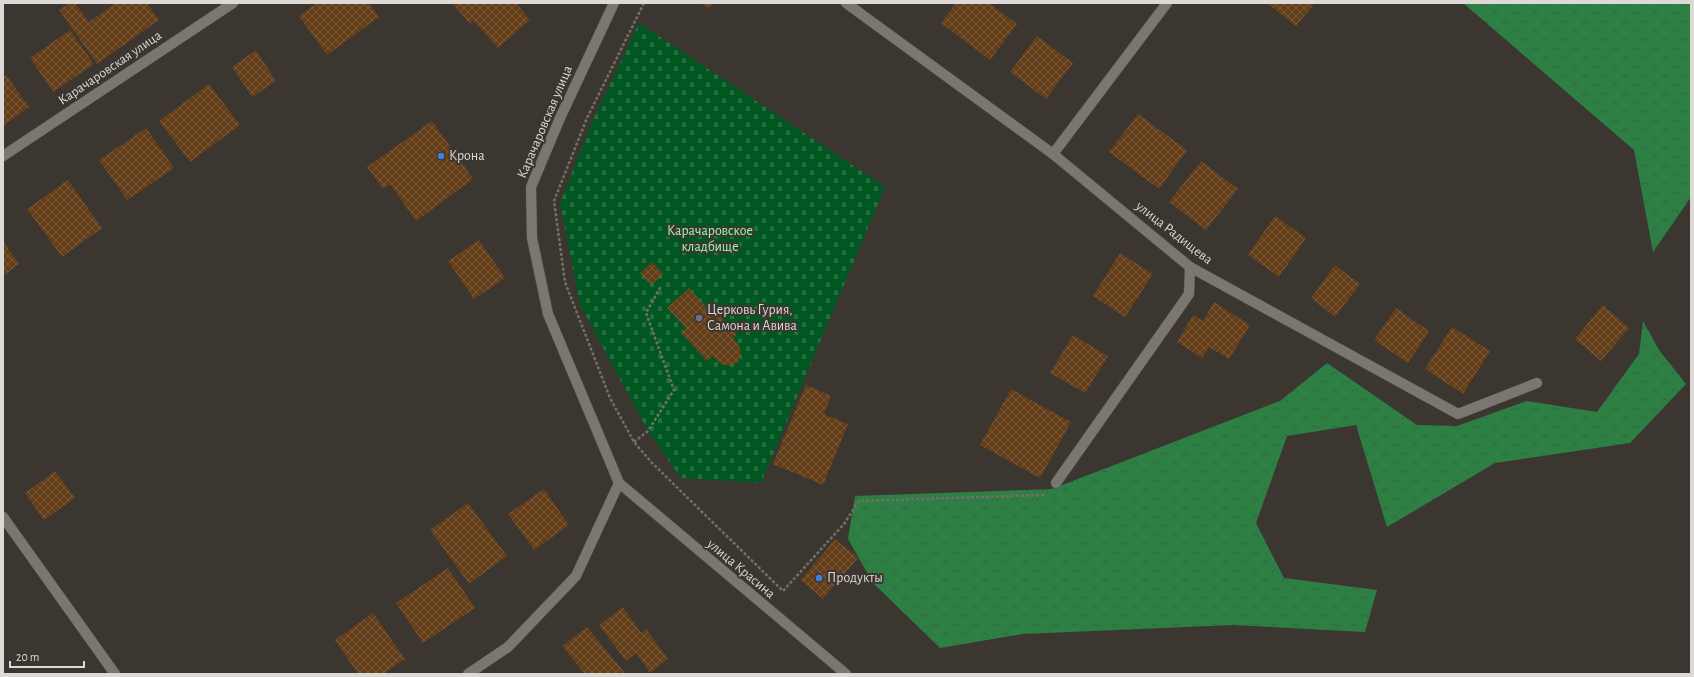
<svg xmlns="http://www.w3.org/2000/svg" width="1694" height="677" viewBox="0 0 1694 677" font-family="'Alegreya Sans',sans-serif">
	<defs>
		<pattern id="forest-crowns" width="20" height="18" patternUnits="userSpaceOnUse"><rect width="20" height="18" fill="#2d7f43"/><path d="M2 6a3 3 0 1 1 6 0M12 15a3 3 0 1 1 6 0" fill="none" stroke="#356642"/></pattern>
		<pattern id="cemetery-stones" width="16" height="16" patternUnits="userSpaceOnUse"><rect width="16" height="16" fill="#015722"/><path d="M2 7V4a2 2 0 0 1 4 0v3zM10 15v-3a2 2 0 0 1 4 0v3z" fill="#256f41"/></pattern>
		<pattern id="building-cross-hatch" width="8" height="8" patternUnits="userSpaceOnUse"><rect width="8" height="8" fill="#633e18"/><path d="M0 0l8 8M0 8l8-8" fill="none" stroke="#795939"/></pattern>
	</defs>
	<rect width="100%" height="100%" fill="#3c3631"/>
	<g fill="url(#forest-crowns)">
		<polygon points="1463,3 1691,3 1691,197 1653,252 1634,150"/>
		<polygon points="1643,321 1659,350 1686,384 1630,443 1495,463 1387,527 1356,425 1287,436 1256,523 1284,578 1377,590 1365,632 1233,625 1023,634 940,648 873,583 848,539 855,496 1052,489 1280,401 1327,363 1417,425 1457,426 1527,401 1597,412 1639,354"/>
	</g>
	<polygon fill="url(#cemetery-stones)" points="639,23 885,187 761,483 681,478 648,431 580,305 560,203 593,120"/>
	<g fill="url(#building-cross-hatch)">
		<polygon points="70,3 75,3 89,22 116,3 147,3 159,20 97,64 59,10"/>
		<polygon points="317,3 369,3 379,17 327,55 299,16"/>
		<polygon points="452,3 516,3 530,20 498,48 474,21 470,24"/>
		<polygon points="701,3 713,3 709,9"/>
		<polygon points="956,3 989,3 1017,24 990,60 941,23"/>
		<polygon points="1267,3 1315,3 1296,26"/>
		<polygon points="70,30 94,64 53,92 30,58"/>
		<polygon points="1037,36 1073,63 1046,99 1010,72"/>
		<polygon points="256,50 276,81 252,97 232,67"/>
		<polygon points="6,75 29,107 3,126 3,77"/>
		<polygon points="209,84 240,125 190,162 159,121"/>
		<polygon points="1138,114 1187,150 1159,189 1109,152"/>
		<polygon points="432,121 473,179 416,221 390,184 383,189 367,167"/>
		<polygon points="146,128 174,168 127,200 99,160"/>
		<polygon points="1201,161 1238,189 1206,230 1169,202"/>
		<polygon points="68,180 102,228 62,257 27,209"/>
		<polygon points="1275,216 1306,238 1279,277 1248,255"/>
		<polygon points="479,240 505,278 474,299 448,261"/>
		<polygon points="3,241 19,264 3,276"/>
		<polygon points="1120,253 1153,274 1125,317 1093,296"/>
		<polygon points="652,262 663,274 651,285 640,273"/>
		<polygon points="1335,265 1360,284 1335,317 1311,298"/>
		<polygon points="689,288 707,308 710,305 737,334 733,338 739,346 741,355 737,363 729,366 721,364 713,356 707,361 680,332 686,328 667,308"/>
		<polygon points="1214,302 1250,325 1229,359 1209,347 1202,358 1177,342 1193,315 1203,321"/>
		<polygon points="1603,305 1629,328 1601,361 1575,339"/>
		<polygon points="1396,308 1429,331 1408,363 1374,340"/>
		<polygon points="1452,327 1490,351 1463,394 1425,369"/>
		<polygon points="1073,335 1108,356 1085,393 1050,373"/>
		<polygon points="806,385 831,396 824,414 848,424 823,485 773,464"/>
		<polygon points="1011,389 1071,422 1040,478 980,445"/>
		<polygon points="55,471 75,498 44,520 25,493"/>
		<polygon points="544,489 569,525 534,550 508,514"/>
		<polygon points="468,503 507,556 469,584 430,530"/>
		<polygon points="835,539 858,558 823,599 801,580"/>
		<polygon points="448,568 475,608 423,643 396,603"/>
		<polygon points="623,607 641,633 646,629 668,659 650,673 636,653 626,661 599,625"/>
		<polygon points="373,613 405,659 383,674 358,674 335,640"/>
		<polygon points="587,627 624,672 622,674 585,674 562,646"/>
	</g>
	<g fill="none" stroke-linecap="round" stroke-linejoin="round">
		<g stroke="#57524e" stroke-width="11">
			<g id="minor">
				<polyline points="614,3 560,118 531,187 532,238 548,314 619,483 846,674"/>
				<polyline points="846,3 1053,154 1190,267 1458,414 1537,383"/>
				<polyline points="1053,154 1167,3"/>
				<polyline points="3,156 233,3"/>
				<polyline points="1056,483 1189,294 1190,267"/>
				<polyline points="3,517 115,674"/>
				<polyline points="468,674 508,647 576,576 619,483"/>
			</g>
		</g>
		<g stroke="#746f6b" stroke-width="2.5" stroke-dasharray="3 2" stroke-linecap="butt">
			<polyline points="644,3 587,118 554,201 565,282 610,398 634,442 652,463 783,591 844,524 859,501 1044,495"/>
			<polyline points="634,442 648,431 674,390 646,313 661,286"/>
		</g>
		<use href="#minor" stroke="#7c7670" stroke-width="10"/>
	</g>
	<g fill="#3f7fe0" stroke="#3c3631" stroke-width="1.5">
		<circle cx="441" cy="156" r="4"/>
		<circle cx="819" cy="578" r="4"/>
	</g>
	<circle fill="#6b7280" stroke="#3c3631" stroke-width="1.5" cx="699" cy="318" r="4"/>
	<g text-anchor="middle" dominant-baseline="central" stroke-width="4" stroke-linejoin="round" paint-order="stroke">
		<g font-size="14" fill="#dcd9d6" stroke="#3c3631">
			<text transform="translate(110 68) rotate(-34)">Карачаровская улица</text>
			<text transform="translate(545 122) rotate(-67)">Карачаровская улица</text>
			<text transform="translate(1174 233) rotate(38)">улица Радищева</text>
			<text transform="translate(741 569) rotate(40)">улица Красина</text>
		</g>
		<g font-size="14" fill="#dcd9d6" stroke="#3c3631" text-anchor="start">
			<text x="449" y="156">Крона</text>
			<text x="707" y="310">Церковь Гурия,<tspan x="707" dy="16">Самона и Авива</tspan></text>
			<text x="827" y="578">Продукты</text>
		</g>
		<g font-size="14" fill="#95fea9" stroke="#3c3631">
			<text x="710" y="231">Карачаровское<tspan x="710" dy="16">кладбище</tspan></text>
		</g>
	</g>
	<rect width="1694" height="677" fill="none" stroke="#dcd9d6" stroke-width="8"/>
	<path d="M10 661v6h74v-6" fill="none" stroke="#dcd9d6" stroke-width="2"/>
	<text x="16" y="661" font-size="12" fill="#dcd9d6" stroke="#3c3631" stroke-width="3" paint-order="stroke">20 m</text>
</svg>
